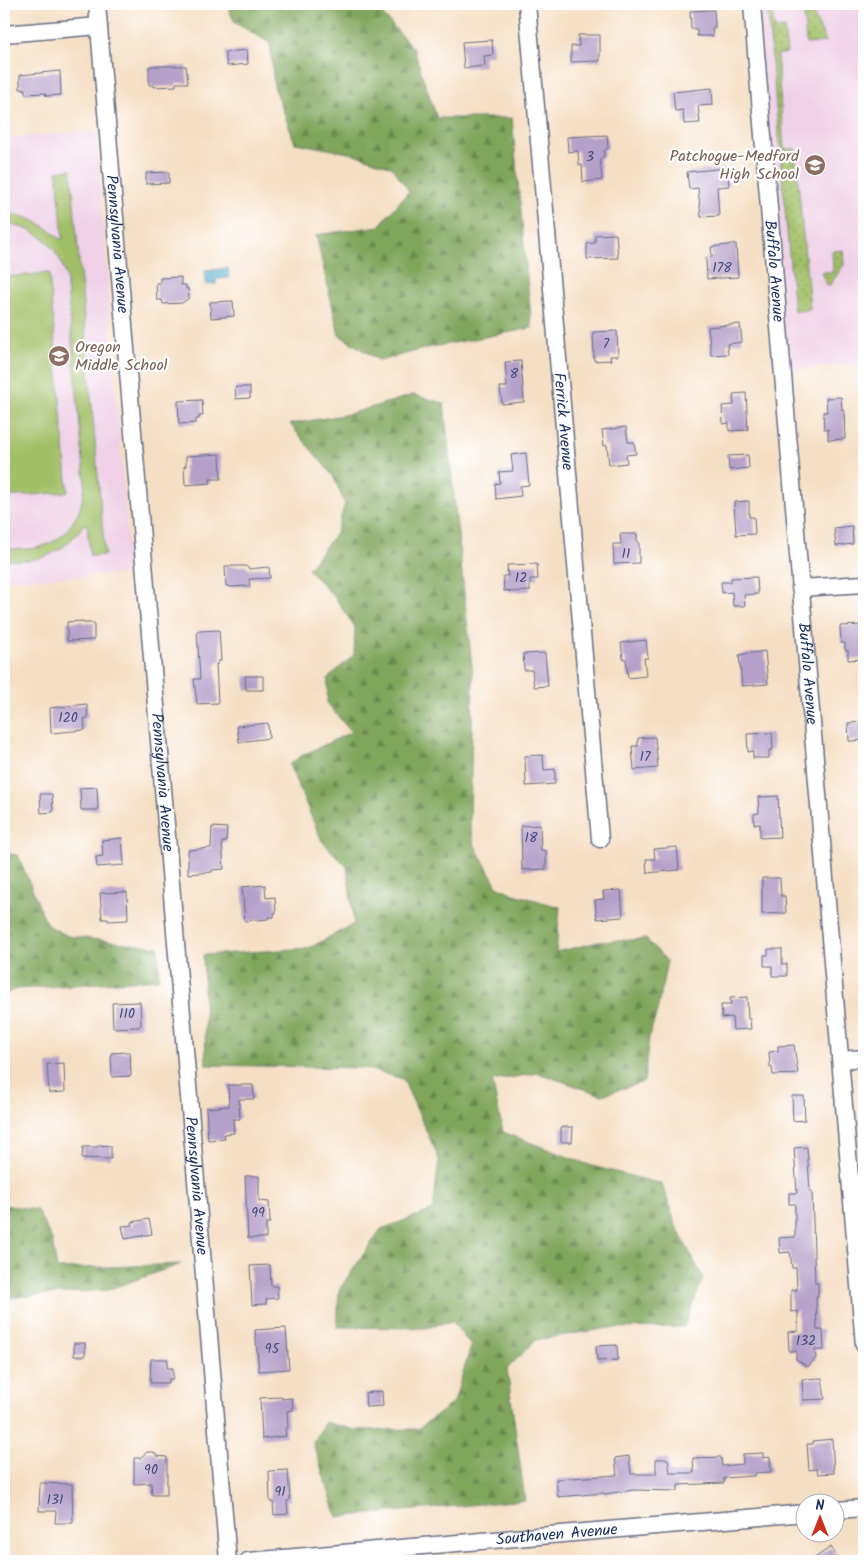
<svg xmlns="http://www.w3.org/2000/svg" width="868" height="1565" viewBox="0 0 868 1565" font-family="Kalam,sans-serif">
	<defs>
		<pattern id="grass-dots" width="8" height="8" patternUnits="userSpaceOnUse" patternTransform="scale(1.25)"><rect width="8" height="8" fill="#a1bf66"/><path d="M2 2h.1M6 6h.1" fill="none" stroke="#829c57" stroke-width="1.8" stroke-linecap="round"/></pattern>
		<pattern id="forest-firs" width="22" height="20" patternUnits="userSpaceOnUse" patternTransform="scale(1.25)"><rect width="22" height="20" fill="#80a65b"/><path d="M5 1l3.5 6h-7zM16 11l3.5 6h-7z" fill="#68884e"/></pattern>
	</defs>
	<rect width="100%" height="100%" fill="#fff"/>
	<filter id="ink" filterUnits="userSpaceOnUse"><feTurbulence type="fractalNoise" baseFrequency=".02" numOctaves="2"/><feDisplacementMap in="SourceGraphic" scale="10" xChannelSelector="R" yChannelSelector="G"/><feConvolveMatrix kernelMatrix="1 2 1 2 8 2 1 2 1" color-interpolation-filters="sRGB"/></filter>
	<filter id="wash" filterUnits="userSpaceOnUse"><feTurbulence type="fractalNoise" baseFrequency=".0096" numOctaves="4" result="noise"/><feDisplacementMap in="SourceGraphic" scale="20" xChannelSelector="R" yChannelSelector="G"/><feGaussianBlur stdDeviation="1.12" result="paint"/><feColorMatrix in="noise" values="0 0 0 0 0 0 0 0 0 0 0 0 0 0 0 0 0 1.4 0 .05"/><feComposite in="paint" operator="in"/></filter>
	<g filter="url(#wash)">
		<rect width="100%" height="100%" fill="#f5dfc4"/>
		<g fill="#efd0e6">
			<polygon points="751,4 864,4 864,364 782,370"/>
			<polygon points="96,131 130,574 4,580 4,138"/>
		</g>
		<g fill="url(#grass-dots)" stroke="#5e7762">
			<polygon points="767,4 772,4 774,29 784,28 787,53 777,55 784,149 795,149 810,309 794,312"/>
			<polygon points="803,4 809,4 826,42 806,44"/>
			<polygon points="843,250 844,265 829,286 826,285 821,272 833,272 832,251"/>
		</g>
		<g fill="url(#forest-firs)" stroke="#4e6a5c">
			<polygon points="226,4 359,4 384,16 413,48 437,118 512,118 532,328 427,348 380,361 339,335 316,235 379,226 409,191 392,167 354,154 295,143 274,86 270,43 235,23"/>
			<polygon points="413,395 444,403 473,676 470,825 474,844 497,886 514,894 560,907 556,952 598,942 646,939 667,961 657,1012 649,1037 644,1082 602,1095 538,1073 492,1081 503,1132 592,1166 662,1184 676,1226 703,1278 684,1327 609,1328 535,1340 507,1369 525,1500 337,1517 313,1443 325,1422 355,1430 418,1429 454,1402 471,1346 452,1321 425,1328 337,1327 339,1290 381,1229 433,1210 439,1159 403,1079 364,1068 206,1065 203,955 309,948 354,924 347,867 322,841 289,765 301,756 351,732 327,703 328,678 354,655 355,627 335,598 308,569 336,533 345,504 333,476 290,424 349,414"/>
			<polygon points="4,853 18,855 47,925 68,936 158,947 159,979 16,989 4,994"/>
			<polygon points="4,1205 37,1210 52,1240 57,1269 181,1264 107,1290 4,1298"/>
		</g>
		<g fill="#a1bf66" stroke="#5e7762">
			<path d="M71,169L105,555L90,556L87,524H84C65,553 38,565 4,559V547C51,558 82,528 85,482L66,276C56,243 38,228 4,224V214C26,214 45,224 60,239H63L57,171Z"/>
			<polygon points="49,273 68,492 4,497 4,277"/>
		</g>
		<polygon fill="#45a8c5" stroke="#306c92" points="228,268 229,278 216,279 216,284 206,285 205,271"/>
		<g id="blocks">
			<g fill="#b5a0c9">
				<polygon points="714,10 715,28 712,28 713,36 697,36 697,29 691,29 690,11"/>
				<polygon points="578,35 600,35 600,61 571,62 571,46 579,46"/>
				<polygon points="492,40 493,55 484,56 485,66 464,68 462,42"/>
				<polygon points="247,50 248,64 227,66 225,52"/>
				<polygon points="153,66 186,66 188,83 176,83 176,86 153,87 153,85 149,85 149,67"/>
				<polygon points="60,71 61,95 46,96 45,93 25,94 25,89 20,89 20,75"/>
				<polygon points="712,88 713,105 698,106 700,123 684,124 683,110 675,111 673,92"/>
				<polygon points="607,135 608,148 604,151 604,156 600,159 602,180 583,182 582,165 579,165 578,151 568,152 567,137"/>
				<polygon points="727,168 729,186 717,187 719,216 701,217 698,188 689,189 687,172"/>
				<polygon points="169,172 169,183 146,184 146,173"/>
				<polygon points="616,234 618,258 587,259 587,244 595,243 595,235"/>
				<polygon points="736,244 738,277 707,279 706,258 712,257 711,247"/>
				<polygon points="181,277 181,285 186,285 186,289 188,288 189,298 182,303 163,304 162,300 157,300 156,283 160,283 160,278"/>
				<polygon points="233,301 234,316 211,318 210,302"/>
				<polygon points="740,324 742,342 727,344 728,354 711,355 708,327"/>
				<polygon points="617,331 618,356 610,356 611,360 594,361 593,332"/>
				<polygon points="521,361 524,402 502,404 500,387 507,387 505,362"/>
				<polygon points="235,387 250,387 250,398 236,399"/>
				<polygon points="746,393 748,430 729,431 729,423 723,424 722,406 734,405 733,394"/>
				<polygon points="841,397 842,410 844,410 845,439 828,440 828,429 824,429 823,412 827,412 826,398"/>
				<polygon points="202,400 203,416 199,416 199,419 196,419 196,423 179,424 178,401"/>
				<polygon points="626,427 628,442 634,442 636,454 626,455 627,463 609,465 607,445 604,446 602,430"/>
				<polygon points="526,453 529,485 520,486 521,496 496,499 495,484 500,483 499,472 513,471 511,455"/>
				<polygon points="220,454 221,479 210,479 211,483 185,485 184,466 186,466 186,456"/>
				<polygon points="748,455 749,468 729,470 728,456"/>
				<polygon points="749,501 749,517 754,517 755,534 736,535 734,502"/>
				<polygon points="852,526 853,544 836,546 834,528"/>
				<polygon points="620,534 637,534 637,542 639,542 639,563 614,564 613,544 621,544"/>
				<polygon points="537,564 538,579 530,579 530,591 509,592 509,590 504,591 503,576 508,576 507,565"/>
				<polygon points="225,566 246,566 249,569 269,567 270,578 249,579 250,586 230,587 230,586 226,586"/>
				<polygon points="757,577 758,594 744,595 745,606 733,606 732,592 722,593 721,582 731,582 731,578"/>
				<polygon points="83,621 83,623 94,623 94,640 67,641 67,622"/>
				<polygon points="864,625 864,659 848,660 848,650 845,650 845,643 841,643 840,626"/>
				<polygon points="219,630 221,661 218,661 218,664 216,664 218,703 197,704 194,679 200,679 197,631"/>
				<polygon points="646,640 648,658 644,658 646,676 628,678 626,659 623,659 621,643"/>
				<polygon points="765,651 768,684 742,686 739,655"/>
				<polygon points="545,653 548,686 534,687 532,670 524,670 523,654"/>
				<polygon points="245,676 263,676 263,690 246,690"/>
				<polygon points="87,704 88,718 84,719 85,730 51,733 50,708"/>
				<polygon points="864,722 864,740 849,741 848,723"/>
				<polygon points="268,723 269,738 239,742 237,726"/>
				<polygon points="772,733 773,750 769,750 769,758 753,758 753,751 748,752 747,734"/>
				<polygon points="655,737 658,768 634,770 632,746 638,746 638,738"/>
				<polygon points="543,755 544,770 555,769 555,784 526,786 525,756"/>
				<polygon points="97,787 98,810 81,810 80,788"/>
				<polygon points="40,794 52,794 53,812 41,813"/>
				<polygon points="778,796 780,837 760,838 760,824 754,824 754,814 759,813 758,797"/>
				<polygon points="540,825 541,850 546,850 546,869 522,870 521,826"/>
				<polygon points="212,827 227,828 226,842 222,842 224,869 212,870 212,872 188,874 188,850 211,848"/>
				<polygon points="122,838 124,865 97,867 96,857 103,856 102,840"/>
				<polygon points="677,847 679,870 647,873 646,859 655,859 654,849"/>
				<polygon points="762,878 780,878 781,896 785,896 786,913 762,914"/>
				<polygon points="265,885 266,898 275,897 276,913 274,913 274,917 268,917 268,919 245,921 242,887"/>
				<polygon points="621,890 623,917 597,919 595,900 604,899 603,891"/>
				<polygon points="127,892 128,920 108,921 108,919 102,919 100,893"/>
				<polygon points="768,949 782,949 782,964 787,964 787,976 772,976 772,966 764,966 764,955 768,955"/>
				<polygon points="747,997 748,1019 750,1019 751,1029 733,1030 732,1017 722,1018 721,1005 731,1005 730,998"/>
				<polygon points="140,1002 141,1025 139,1027 113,1028 112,1003"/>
				<polygon points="794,1045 798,1074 773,1075 772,1067 770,1067 769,1052 778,1051 778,1046"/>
				<polygon points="130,1052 131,1076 112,1077 111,1053"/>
				<polygon points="64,1063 65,1092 49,1093 47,1064"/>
				<polygon points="228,1085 253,1085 254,1099 239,1099 240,1119 233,1119 234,1133 224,1134 225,1139 208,1140 206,1108 229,1106"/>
				<polygon points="792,1096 804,1096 805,1120 793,1121"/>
				<polygon points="561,1127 573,1127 572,1142 561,1142"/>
				<polygon points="98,1145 111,1146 111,1159 82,1158 83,1147 98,1147"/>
				<polygon points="807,1147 810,1191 812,1191 815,1283 818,1283 818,1296 816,1296 817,1330 823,1330 824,1350 815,1350 816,1358 808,1367 796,1359 796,1351 789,1351 788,1332 798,1331 798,1311 791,1312 791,1290 797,1290 796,1268 792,1268 790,1252 780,1253 779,1238 795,1237 795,1204 789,1204 789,1193 797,1193 794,1148"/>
				<polygon points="245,1176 259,1176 259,1201 269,1202 270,1223 266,1223 266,1238 248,1238"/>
				<polygon points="149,1219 152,1234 125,1239 122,1226 133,1225 132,1222"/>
				<polygon points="270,1265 271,1286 277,1286 278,1298 266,1299 266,1304 252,1305 250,1266"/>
				<polygon points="286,1328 289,1369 259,1371 255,1330"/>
				<rect x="74" y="1343" width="11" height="13"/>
				<polygon points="617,1345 618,1360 597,1361 596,1346"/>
				<polygon points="151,1359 168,1359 167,1368 173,1368 173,1379 169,1379 169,1383 150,1383"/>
				<polygon points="822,1378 825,1399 803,1400 802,1379"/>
				<polygon points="382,1391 383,1406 366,1407 365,1393"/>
				<polygon points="282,1397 282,1399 292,1398 293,1410 287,1411 288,1428 285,1428 286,1436 262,1439 260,1398"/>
				<polygon points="832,1439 834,1473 818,1474 817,1469 809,1470 807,1444 813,1444 813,1441"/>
				<polygon points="147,1452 154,1452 157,1456 167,1457 167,1495 152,1495 151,1483 134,1484 134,1458 140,1458"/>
				<polygon points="763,1453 763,1458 770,1457 771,1472 755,1473 754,1476 724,1478 724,1483 678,1485 678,1491 633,1490 604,1494 604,1493 558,1497 556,1479 617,1475 615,1458 629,1456 631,1474 656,1474 656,1459 668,1459 670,1473 694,1473 693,1458 721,1457 722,1466 743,1464 743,1454"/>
				<polygon points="288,1470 290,1500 287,1501 288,1514 274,1515 273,1502 270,1502 269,1471"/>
				<polygon points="40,1483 72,1484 73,1523 55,1523 56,1511 39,1511"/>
				<polygon points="831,1547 840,1561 810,1561"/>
			</g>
		</g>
	</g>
	<g filter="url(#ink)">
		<use href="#blocks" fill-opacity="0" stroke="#676d82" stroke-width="1"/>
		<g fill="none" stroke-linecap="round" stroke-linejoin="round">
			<g stroke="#676d82" stroke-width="19">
				<g id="minor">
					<path id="s1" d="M97,4L228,1561"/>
					<path id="s2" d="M527,4L600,839"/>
					<path id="s3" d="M752,4L864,1345"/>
					<polyline points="4,34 99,26"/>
					<polyline points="800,588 864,584"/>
					<polyline points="841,1060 864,1058"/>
					<polyline points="836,1510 864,1508"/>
					<path id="s4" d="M248,1561L806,1513"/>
				</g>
			</g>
			<use href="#minor" stroke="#fff" stroke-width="16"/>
		</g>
	</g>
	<defs>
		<g id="school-disc" transform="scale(1.125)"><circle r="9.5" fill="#8d6e63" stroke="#fff"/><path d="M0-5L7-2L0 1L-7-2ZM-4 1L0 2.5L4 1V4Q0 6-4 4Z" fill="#fff"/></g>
	</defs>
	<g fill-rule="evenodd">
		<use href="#school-disc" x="815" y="165"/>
		<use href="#school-disc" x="59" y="356"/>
	</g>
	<g text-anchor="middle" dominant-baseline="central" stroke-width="4.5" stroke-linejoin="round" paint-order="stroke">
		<g font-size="14" fill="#424b79">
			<text x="590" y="157">3</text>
			<text x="722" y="268">178</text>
			<text x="606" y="344">7</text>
			<text x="514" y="374">8</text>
			<text x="626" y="554">11</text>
			<text x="521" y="578">12</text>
			<text x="68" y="718">120</text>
			<text x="645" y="757">17</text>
			<text x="531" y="838">18</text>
			<text x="127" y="1014">110</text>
			<text x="258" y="1213">99</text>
			<text x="806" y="1341">132</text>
			<text x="272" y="1349">95</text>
			<text x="151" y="1470">90</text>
			<text x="280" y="1492">91</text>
			<text x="55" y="1500">131</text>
		</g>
		<g font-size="16" fill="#785e54" stroke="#fff" text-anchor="end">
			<text x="799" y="156">Patchogue-Medford<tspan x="799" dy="18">High School</tspan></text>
			<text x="75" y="347" text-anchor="start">Oregon<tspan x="75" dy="18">Middle School</tspan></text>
		</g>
		<g font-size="16" fill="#1b2f5e" stroke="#fff">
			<text stroke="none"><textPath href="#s1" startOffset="241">Pennsylvania Avenue</textPath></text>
			<text stroke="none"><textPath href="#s3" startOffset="268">Buffalo Avenue</textPath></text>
			<text stroke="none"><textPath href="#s2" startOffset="419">Ferrick Avenue</textPath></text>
			<text stroke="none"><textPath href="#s3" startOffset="672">Buffalo Avenue</textPath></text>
			<text stroke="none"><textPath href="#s1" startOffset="781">Pennsylvania Avenue</textPath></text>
			<text stroke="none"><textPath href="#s1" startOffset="1186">Pennsylvania Avenue</textPath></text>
			<text stroke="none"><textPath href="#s4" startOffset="310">Southaven Avenue</textPath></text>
		</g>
	</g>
	<rect width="868" height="1565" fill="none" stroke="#fff" stroke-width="20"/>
	<g transform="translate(820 1518)"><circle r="24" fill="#ffffff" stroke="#a4acbf"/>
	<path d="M0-4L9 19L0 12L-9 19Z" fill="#c8321e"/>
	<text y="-8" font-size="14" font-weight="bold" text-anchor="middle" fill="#1b2f5e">N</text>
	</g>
</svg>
